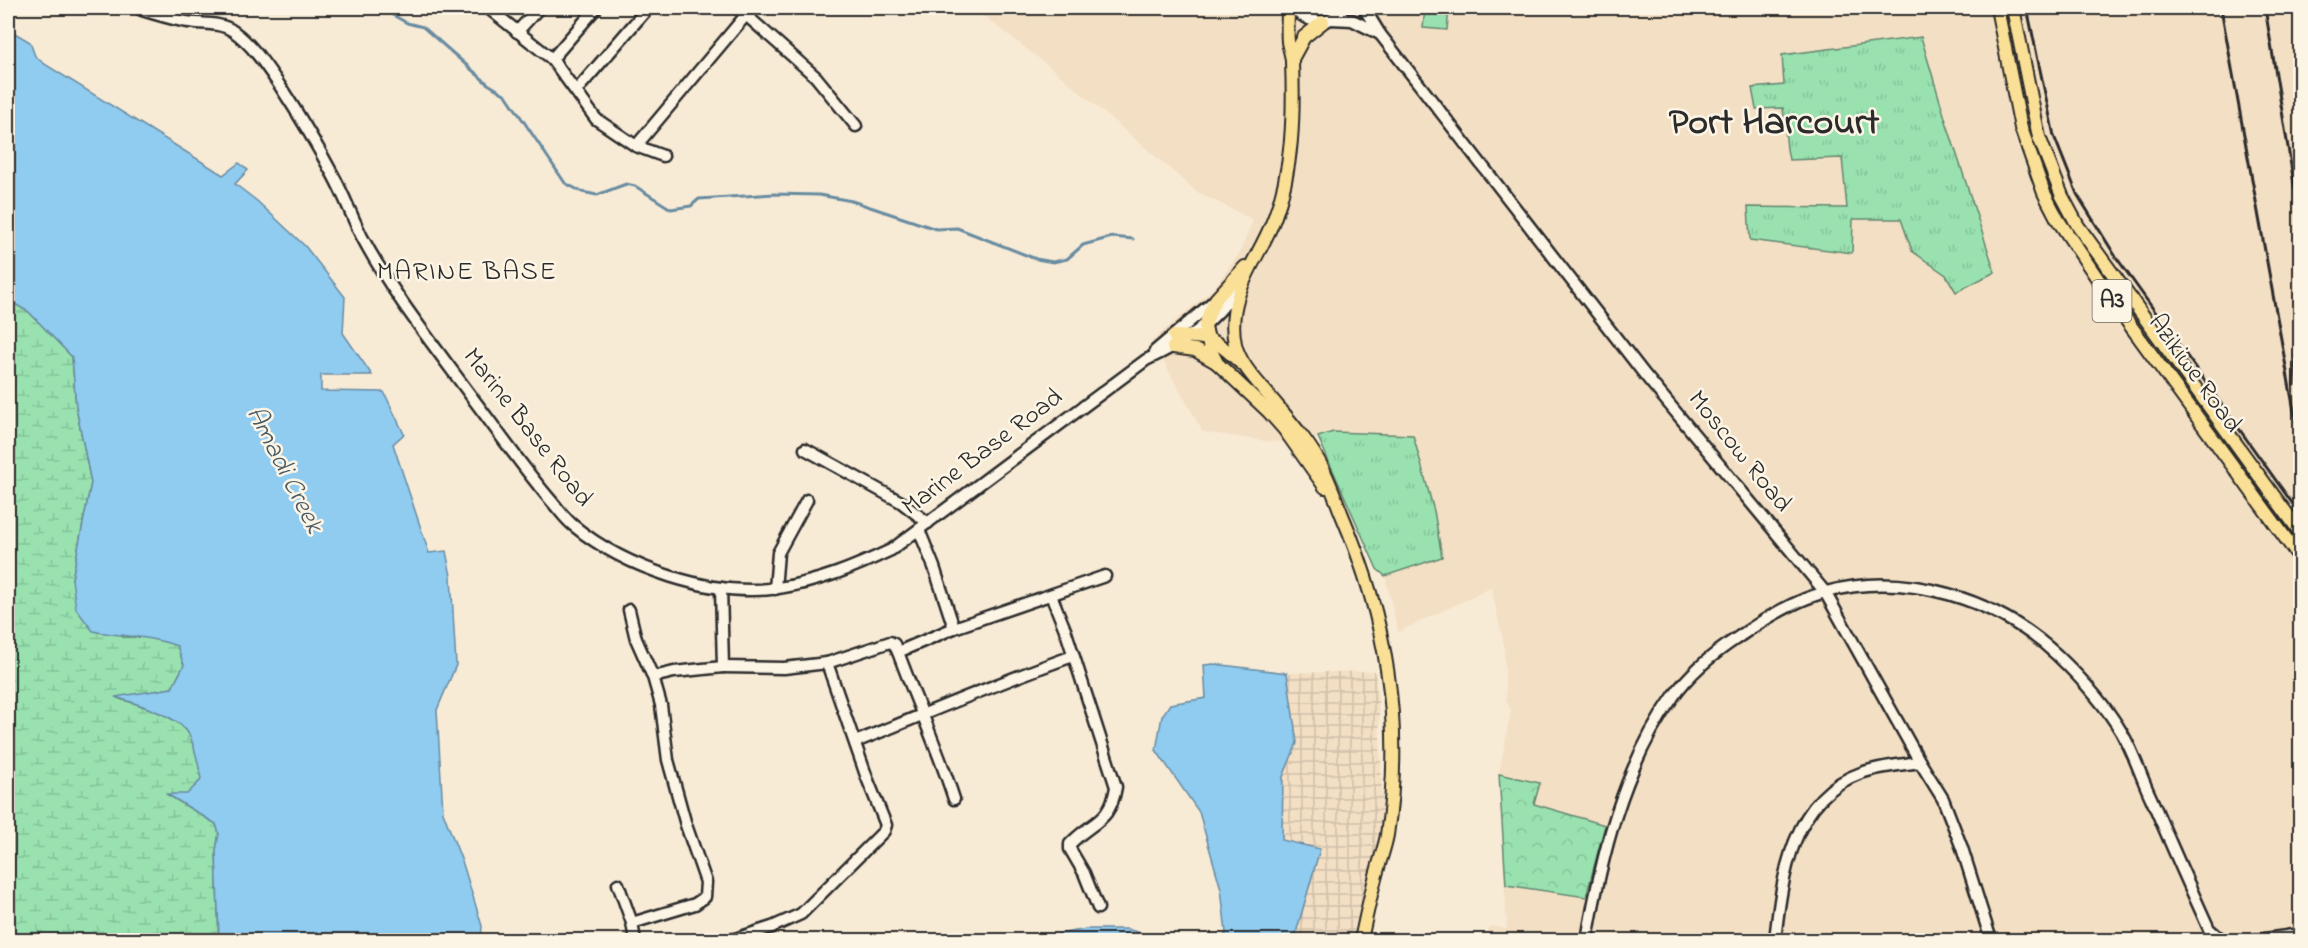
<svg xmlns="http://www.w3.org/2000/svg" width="2308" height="948" viewBox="0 0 2308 948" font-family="'Indie Flower',sans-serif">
	<defs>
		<pattern id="industrial-grid" width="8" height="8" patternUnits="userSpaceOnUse" patternTransform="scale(1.5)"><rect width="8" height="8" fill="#f3dfc4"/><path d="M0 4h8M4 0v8" fill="none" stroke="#d0c0a9"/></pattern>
		<pattern id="grass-tufts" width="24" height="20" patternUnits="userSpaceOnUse" patternTransform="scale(1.5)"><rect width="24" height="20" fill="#99e2b0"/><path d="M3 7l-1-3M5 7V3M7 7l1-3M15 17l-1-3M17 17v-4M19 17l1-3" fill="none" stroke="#84c298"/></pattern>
		<pattern id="forest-crowns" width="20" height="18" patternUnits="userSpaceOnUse" patternTransform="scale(1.5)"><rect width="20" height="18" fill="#99e2b0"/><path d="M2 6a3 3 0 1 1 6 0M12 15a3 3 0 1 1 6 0" fill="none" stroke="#84c298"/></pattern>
		<pattern id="wetland-marsh" width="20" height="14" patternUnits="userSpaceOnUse" patternTransform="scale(1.5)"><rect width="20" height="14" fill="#99e2b0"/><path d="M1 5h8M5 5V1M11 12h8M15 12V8" fill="none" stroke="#84c298"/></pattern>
	</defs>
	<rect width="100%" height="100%" fill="#f8ebd6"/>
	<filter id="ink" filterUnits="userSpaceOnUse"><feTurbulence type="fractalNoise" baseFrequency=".0167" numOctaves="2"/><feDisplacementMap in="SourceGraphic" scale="12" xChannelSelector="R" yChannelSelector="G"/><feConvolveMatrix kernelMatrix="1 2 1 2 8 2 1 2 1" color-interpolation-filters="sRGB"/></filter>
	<g filter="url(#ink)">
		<polygon fill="#f3dfc4" points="979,8 2300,8 2300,940 1486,940 1489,926 1507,929 1499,774 1511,710 1506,701 1504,645 1491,588 1398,632 1385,576 1377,569 1318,438 1273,442 1203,432 1152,341 1214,288 1240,252 1253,220 1197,192 1055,71 976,10"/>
		<polygon fill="url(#industrial-grid)" points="1375,671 1379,711 1383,817 1352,940 1294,940 1320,850 1282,840 1283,777 1297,743 1287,673"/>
		<g fill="url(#grass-tufts)" stroke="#62866e" stroke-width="1.5">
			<polygon points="1921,37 1945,118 1995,272 1956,292 1946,275 1912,251 1901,219 1853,219 1852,253 1750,240 1748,207 1847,208 1842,158 1789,160 1787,149 1783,108 1756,109 1752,88 1784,85 1782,55"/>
			<polygon points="1333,432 1413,435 1434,511 1442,557 1385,576 1377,569 1318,437"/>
		</g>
		<polygon fill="url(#forest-crowns)" stroke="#62866e" stroke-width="1.5" points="1499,774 1540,783 1534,804 1605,825 1586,897 1506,885"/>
		<path fill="url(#wetland-marsh)" stroke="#62866e" stroke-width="1.5" d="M8,300L29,312L72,357L76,407L91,483L72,579L123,637H153L177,645L184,665L172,688L117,698C137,704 172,714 186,730C194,739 200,768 201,780L187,795H168L216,824L219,833L216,851L219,940H8Z"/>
		<polygon fill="#99e2b0" stroke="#62866e" stroke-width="1.5" points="1425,8 1449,8 1447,30 1423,28"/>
		<g fill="#90cbf0" stroke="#688ba1" stroke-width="1.5">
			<path d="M8,29L30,42L35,56L43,63L223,175L239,163L248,170L235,184L257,201L305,246L345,297L343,333L372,375H321V391L384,392L404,434L393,444L429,553L446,551L451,576L456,665L437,710L443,812L463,864L482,926L481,940H219L216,851L219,833L216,824L167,794H187L201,780C200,769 193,739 187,731C176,716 132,702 115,697L172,688L184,665L177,646C149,635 121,637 93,631L76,609L72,579L91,483L76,407L72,357L29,312L8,300Z"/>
			<polygon points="1214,664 1287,673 1297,743 1283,777 1282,840 1320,849 1294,940 1221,940 1226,933 1221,889 1199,812 1156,750 1162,716 1170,704 1206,698 1204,665"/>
			<polygon points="1086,929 1127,929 1164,940 1048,940 1049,936"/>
		</g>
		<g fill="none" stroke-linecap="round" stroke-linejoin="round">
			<polyline stroke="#688ba1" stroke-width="3" points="386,8 391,14 407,23 423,27 488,84 506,95 565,183 582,192 597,195 626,184 635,186 671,209 691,206 699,199 774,194 819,195 852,201 936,229 957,228 1036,259 1053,262 1067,259 1083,245 1112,237 1133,239"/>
			<g stroke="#2b2b2b" stroke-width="15">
				<g id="minor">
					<path d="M139,8L142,10C155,14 169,18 182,21C198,25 219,21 233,31C252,44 267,67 280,86C299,115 317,145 333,175C344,195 352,217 362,237C394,297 437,349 477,404C502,437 526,472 553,503C560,511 566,520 574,526C625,568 713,598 778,588C819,582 855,567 891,550L1146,360C1187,341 1213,324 1239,286"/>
					<polyline points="488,8 552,59 596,119 636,146 663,156"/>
					<polyline points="738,8 816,77 856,126"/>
					<path d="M1293,8C1307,23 1330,28 1343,8"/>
					<polyline points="1364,8 1380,34 1645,375 1825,592 1920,762 1943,799 1962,848 1991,940"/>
					<polyline points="1331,19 1352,20 1380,34"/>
					<polyline points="517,32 539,8"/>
					<polyline points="552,59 596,8"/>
					<polyline points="576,91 648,8"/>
					<polyline points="636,146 746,15"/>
					<polyline points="1155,351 1214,301"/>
					<polyline points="805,449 901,502 928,523"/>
					<path d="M919,530L934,567L954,628L898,652C916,701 938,749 954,799"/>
					<polyline points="775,589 778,553 807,500"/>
					<path d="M1051,595L1066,632L1116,787C1110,823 1093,820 1070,844V849L1084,873L1098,908"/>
					<polyline points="629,610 636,639 653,677"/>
					<polyline points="954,628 1105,576"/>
					<polyline points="723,667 784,668 827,663"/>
					<path d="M855,742C928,713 999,682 1073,656"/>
					<polyline points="618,884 632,923 635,940"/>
					<polyline points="632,923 695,904 705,897 706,882 686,825 668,760 661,705 653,677 674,672 723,667 721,588"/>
					<polyline points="732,940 772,927 801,914 884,831 886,825 867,778 827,663 890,642 894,644 898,652"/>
					<path d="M1587,940C1601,857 1623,767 1673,697C1690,672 1714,653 1740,636C1766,618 1795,600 1826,592C1906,570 1997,599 2057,655C2081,678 2105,704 2122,733C2134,753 2141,777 2151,798C2170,842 2189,885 2209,929L2222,940"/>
					<path d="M1775,940C1782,877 1792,797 1861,773C1880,766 1900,765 1920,762"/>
					<polyline points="2257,940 2300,934"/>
				</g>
			</g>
			<g stroke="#2b2b2b" stroke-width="16">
				<g id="major">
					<path d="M1288,8C1288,19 1287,31 1288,42C1289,49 1292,55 1292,62C1294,113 1293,170 1274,219C1258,261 1225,295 1235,344C1240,365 1257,381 1270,397C1289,420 1309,442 1323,469C1330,483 1336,500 1342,515C1386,618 1404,722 1387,835C1385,846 1381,857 1378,868C1371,892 1366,916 1361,940"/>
					<polyline points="1997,8 2021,128 2044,193 2058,220 2114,303 2300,558"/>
					<polyline points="2013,8 2039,137 2062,196 2078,226 2300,532"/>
					<polyline points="1292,59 1304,37 1323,22"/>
					<polyline points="1245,267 1216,299 1210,311 1205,326 1210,349 1217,363 1269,412 1284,429 1325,487"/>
					<path d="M1174,336C1213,337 1213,338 1242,364"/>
					<polyline points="1173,347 1195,350 1216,362"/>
				</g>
			</g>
			<use href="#minor" stroke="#fcf5e5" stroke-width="10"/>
			<use href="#major" stroke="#fadf96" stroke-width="12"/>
			<g stroke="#2b2b2b" stroke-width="3">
				<polyline points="2027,8 2054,136 2077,194 2116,257 2300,514"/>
				<polyline points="2221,8 2300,444"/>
				<polyline points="2265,8 2300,220"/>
				<polyline points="2294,385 2300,252"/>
			</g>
		</g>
	</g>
	<g text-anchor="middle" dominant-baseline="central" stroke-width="5" stroke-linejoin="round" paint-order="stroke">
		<rect fill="#fcf5e5" stroke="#6a6863" stroke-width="1.5" x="2092.5" y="280" width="39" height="42" rx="4.5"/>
		<g font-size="24" font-weight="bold" fill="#2b2b2b">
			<text x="2112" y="301">A3</text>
		</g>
		<g font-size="26" fill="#2b2b2b" stroke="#fcf5e5">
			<text transform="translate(2194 374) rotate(54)">Azikiwe Road</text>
			<text transform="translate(527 428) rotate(52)">Marine Base Road</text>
			<text transform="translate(1739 452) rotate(51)">Moscow Road</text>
			<text transform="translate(983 453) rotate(-37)">Marine Base Road</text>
		</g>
		<g font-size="27" letter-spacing="1.5" fill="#2b2b2b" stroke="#fcf5e5">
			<text x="467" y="272">MARINE BASE</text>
		</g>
		<g font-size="27" font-style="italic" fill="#495b66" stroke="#fcf5e5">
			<text transform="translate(284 470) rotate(63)">Amadi Creek</text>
		</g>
		<g font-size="38" font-weight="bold" fill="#2b2b2b" stroke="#fcf5e5">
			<text x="1774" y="124">Port Harcourt</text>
		</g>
	</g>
	<rect width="2308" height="948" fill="none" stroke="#fcf5e5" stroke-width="30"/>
	<rect x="15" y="15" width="2278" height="918" fill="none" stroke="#2b2b2b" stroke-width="2" filter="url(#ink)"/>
</svg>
